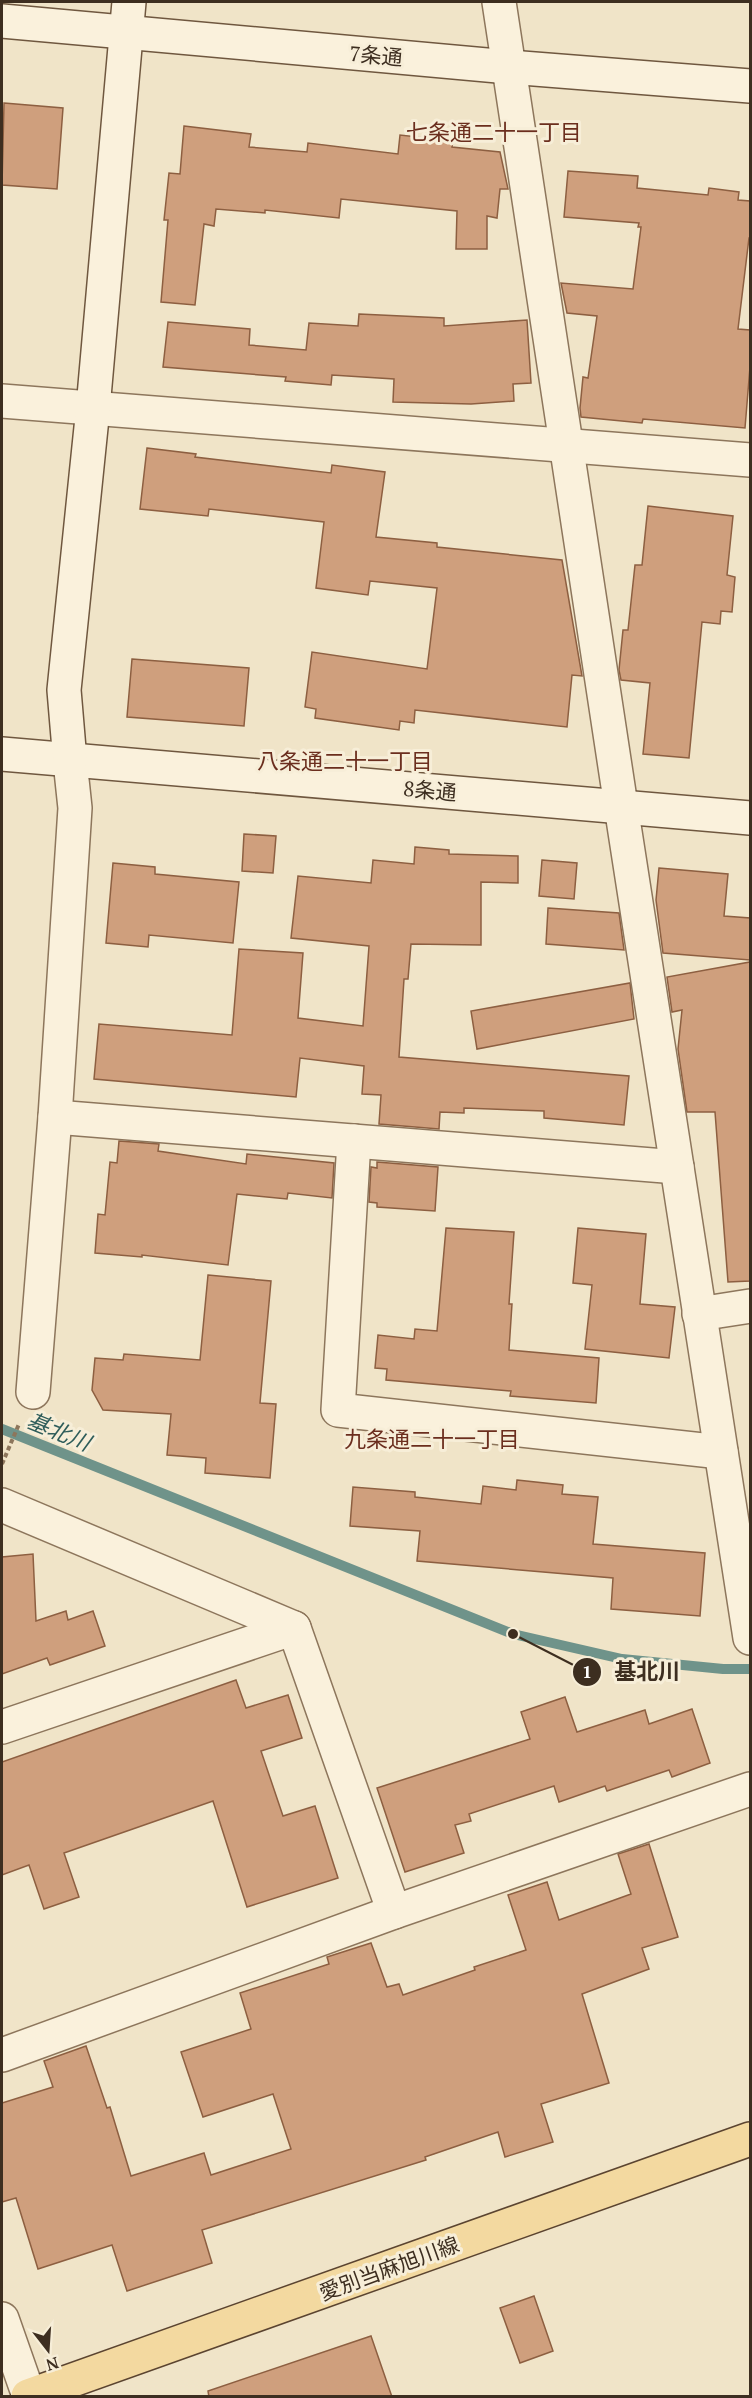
<svg xmlns="http://www.w3.org/2000/svg" width="752" height="2398" viewBox="0 0 752 2398" font-family="'PT Serif','Noto Sans JP',serif">
	<rect width="100%" height="100%" fill="#f0e4c8"/>
	<g fill="none" stroke-linecap="round" stroke-linejoin="round">
		<polyline stroke="#6f938a" stroke-width="10" points="2,1429 513,1634 622,1659 723,1669 750,1669"/>
	</g>
	<g fill="#cf9f7d" stroke="#8d5f41" stroke-width="1.5">
		<polygon points="4,103 63,108 57,189 2,185"/>
		<polygon points="184,126 251,134 249,147 307,152 308,143 398,154 400,135 453,141 452,147 500,152 508,189 500,189 497,218 487,216 487,249 456,249 457,211 341,199 339,218 265,210 265,213 216,209 214,226 204,224 195,305 161,302 168,220 164,220 169,173 180,174"/>
		<polygon points="568,171 638,176 637,188 708,195 709,188 739,192 738,200 750,201 750,238 749,238 738,329 750,330 750,367 745,428 643,419 642,423 581,417 580,408 583,377 588,378 597,316 567,313 561,283 633,289 641,227 638,227 639,223 564,217"/>
		<polygon points="359,314 444,318 444,326 527,320 531,383 513,384 514,401 471,404 393,402 394,379 332,375 331,385 285,381 286,377 163,367 168,322 250,329 249,345 306,350 309,323 358,326"/>
		<polygon points="147,448 196,454 195,457 331,473 332,465 385,472 376,537 437,543 437,547 562,560 582,676 572,675 567,727 415,710 414,723 400,721 399,730 315,718 316,709 305,707 312,652 427,669 437,588 370,581 368,595 316,588 324,522 209,509 208,516 140,509"/>
		<polygon points="648,506 733,516 727,575 735,577 732,612 721,611 720,624 702,622 689,758 643,754 650,683 621,680 619,670 623,630 628,630 635,565 642,565"/>
		<polygon points="132,659 249,668 244,726 127,717"/>
		<polygon points="244,834 276,836 273,873 242,871"/>
		<polygon points="415,847 449,850 449,854 518,856 518,883 481,882 481,945 411,944 408,979 404,979 399,1057 629,1076 624,1125 544,1118 544,1111 464,1108 464,1113 440,1112 439,1129 379,1124 381,1095 362,1094 364,1066 300,1058 296,1097 94,1079 99,1024 232,1035 239,949 303,953 298,1018 363,1026 369,946 291,938 298,876 371,883 373,860 414,864"/>
		<polygon points="542,860 577,863 574,899 539,896"/>
		<polygon points="113,863 155,867 155,874 239,882 233,943 149,935 148,947 106,943"/>
		<polygon points="659,868 728,874 724,916 750,918 750,960 663,953 656,900"/>
		<polygon points="548,908 619,913 624,950 546,944"/>
		<polygon points="750,962 750,1281 728,1282 715,1112 687,1112 678,1049 682,1010 672,1012 667,977"/>
		<polygon points="630,983 634,1019 477,1049 471,1011"/>
		<polygon points="119,1141 159,1144 158,1151 246,1164 247,1154 334,1163 332,1198 288,1193 287,1199 237,1194 228,1265 142,1255 142,1257 95,1253 98,1214 105,1215 110,1162 117,1163"/>
		<polygon points="377,1162 438,1167 435,1211 377,1207 377,1203 369,1202 371,1167 377,1168"/>
		<polygon points="446,1228 514,1232 509,1304 512,1304 509,1350 599,1358 596,1403 510,1396 511,1391 386,1380 387,1369 375,1368 378,1335 414,1339 415,1329 437,1331"/>
		<polygon points="578,1228 646,1234 640,1304 675,1307 669,1358 585,1349 592,1285 573,1283"/>
		<polygon points="208,1275 271,1281 260,1403 276,1404 270,1478 205,1473 206,1458 167,1455 171,1414 103,1410 92,1390 95,1358 123,1360 124,1354 200,1360"/>
		<polygon points="517,1480 563,1485 562,1494 598,1497 593,1544 705,1553 700,1616 611,1609 613,1578 417,1561 420,1531 350,1526 353,1487 415,1492 415,1497 481,1504 483,1486 516,1490"/>
		<polygon points="33,1554 36,1621 66,1611 68,1620 93,1611 105,1646 50,1665 47,1658 2,1674 2,1557"/>
		<polygon points="236,1680 246,1708 288,1695 302,1738 261,1751 283,1816 315,1806 338,1878 247,1907 213,1801 64,1853 79,1897 44,1909 29,1865 2,1875 2,1762"/>
		<polygon points="565,1697 577,1732 645,1710 649,1724 692,1709 710,1763 672,1777 669,1770 607,1791 605,1786 559,1802 554,1786 469,1814 471,1821 455,1825 464,1853 405,1872 377,1788 530,1739 521,1712"/>
		<polygon points="649,1844 678,1937 642,1948 649,1969 582,1994 609,2083 541,2104 553,2142 505,2157 498,2132 425,2157 426,2160 202,2230 212,2263 127,2291 112,2245 38,2269 16,2198 2,2202 2,2103 53,2087 44,2061 86,2046 107,2108 110,2107 131,2176 204,2153 211,2175 291,2149 273,2094 203,2117 181,2052 251,2029 240,1993 329,1964 327,1957 371,1943 387,1987 399,1984 403,1995 475,1970 474,1967 526,1950 508,1895 547,1882 559,1920 631,1894 618,1854"/>
		<polygon points="534,2296 553,2351 520,2363 500,2308"/>
		<polygon points="371,2336 392,2397 209,2397 208,2391"/>
	</g>
	<g fill="none" stroke-linecap="round" stroke-linejoin="round">
		<g stroke="#8d765c" stroke-width="36">
			<g id="street">
				<polyline points="499,2 621,806 750,1638"/>
				<polyline points="2,401 750,460"/>
				<polyline points="55,1117 677,1167"/>
				<polyline points="354,1141 338,1410 721,1452"/>
				<polyline points="699,1314 750,1306"/>
				<polyline points="33,1392 55,1117 75,808 70,761"/>
				<polyline points="2,1505 294,1628 394,1912"/>
				<polyline points="2,1727 294,1628"/>
				<polyline points="2,2055 394,1912 750,1789"/>
				<polyline points="2,2319 29,2396"/>
			</g>
		</g>
		<g stroke="#6f573f" stroke-width="36">
			<g id="secondary">
				<polyline points="2,21 509,67 750,86"/>
				<polyline points="2,754 750,818"/>
				<polyline points="70,761 64,690 93,408 129,2"/>
			</g>
		</g>
		<g stroke="#5b4430" stroke-width="36">
			<polyline id="primary" points="28,2396 750,2139"/>
		</g>
		<polyline stroke="#8d765c" stroke-width="4" stroke-dasharray="4.5 3" stroke-linecap="butt" points="2,1464 19,1424"/>
		<use href="#street" stroke="#faf1dc" stroke-width="33"/>
		<use href="#secondary" stroke="#faf1dc" stroke-width="33"/>
		<use href="#primary" stroke="#f3d9a0" stroke-width="33"/>
	</g>
	<g text-anchor="middle" dominant-baseline="central" stroke-width="6" stroke-linejoin="round" paint-order="stroke">
		<g font-size="21" fill="#3d2e20" stroke="#f7eed8">
			<text transform="translate(376 55) rotate(5)">7条通</text>
			<text transform="translate(430 790) rotate(5)">8条通</text>
			<text transform="translate(389 2268) rotate(-20)">愛別当麻旭川線</text>
		</g>
		<g font-size="22" fill="#6b2e1e" stroke="#f7eed8">
			<text x="494" y="131">七条通二十一丁目</text>
			<text x="345" y="760">八条通二十一丁目</text>
			<text x="432" y="1438">九条通二十一丁目</text>
		</g>
		<g font-size="22" font-style="italic" fill="#2f5d5a" stroke="#f7eed8">
			<text transform="translate(59 1431) rotate(22)">基北川</text>
		</g>
	</g>
	<path fill="none" stroke="#3d2e20" stroke-width="2" d="M513 1634L587 1672"/>
	<g fill="#3d2e20" stroke="#f7eed8" stroke-width="2">
		<circle cx="513" cy="1634" r="6"/>
		<circle cx="587" cy="1672" r="15"/>
	</g>
	<g font-size="18" text-anchor="middle" font-weight="bold" fill="#fff">
		<text x="587" y="1678">1</text>
	</g>
	<g font-size="22" text-anchor="middle" font-weight="bold" fill="#3d2e20" stroke="#f7eed8" stroke-width="6" stroke-linejoin="round" paint-order="stroke">
		<text x="647" y="1679">基北川</text>
	</g>
	<rect width="752" height="2398" fill="none" stroke="#3d2e20" stroke-width="6"/>
	<g transform="translate(48 2350) rotate(163)" stroke="#f7eed8" stroke-width="4.5" paint-order="stroke">
	<path d="M0-4.5L10 22L0 15L-10 22Z" fill="#3d2e20"/>
	<text y="-9" font-size="16" font-weight="bold" text-anchor="middle" fill="#3d2e20">N</text>
	</g>
</svg>
